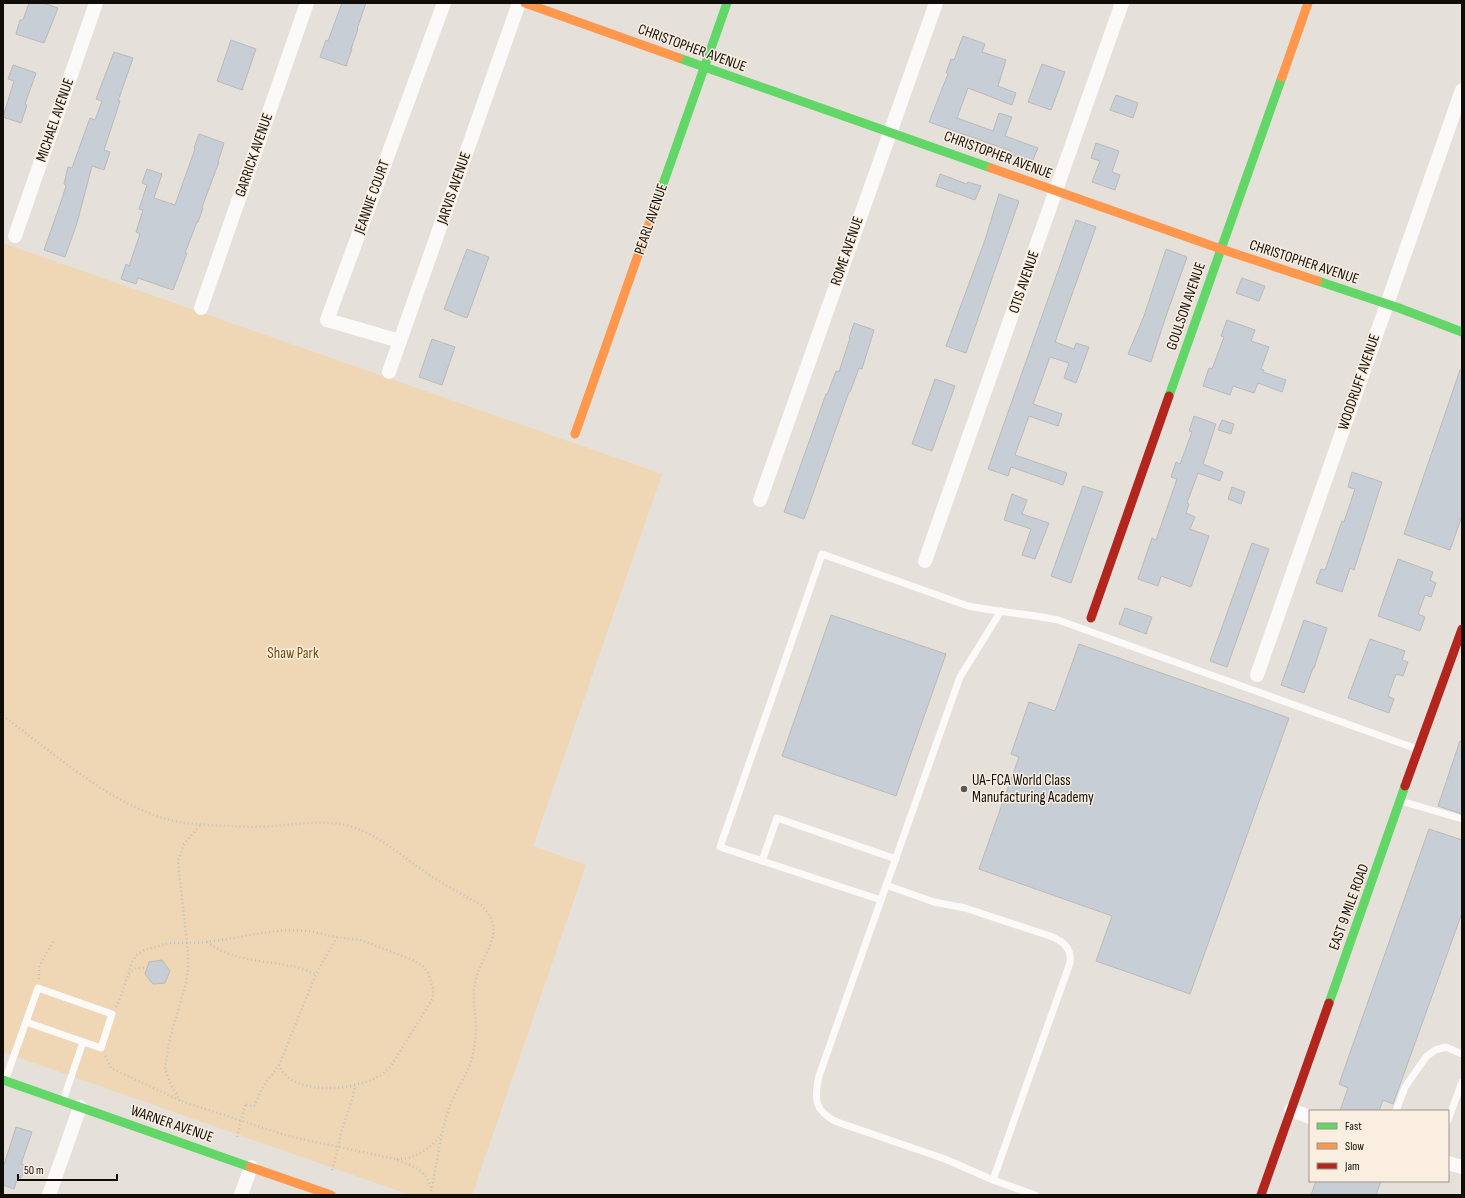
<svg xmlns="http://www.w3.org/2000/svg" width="1465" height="1198" viewBox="0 0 1465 1198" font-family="'Sofia Sans Condensed',sans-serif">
	<rect width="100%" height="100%" fill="#e5e0d9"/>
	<polygon fill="#efd6b4" points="3,243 662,474 533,846 586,865 472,1195 410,1195 3,1052"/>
	<g fill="#c7ced6" stroke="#babab9">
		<polygon points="29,3 43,3 58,8 44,43 16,34 20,20 23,20"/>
		<polygon points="342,3 366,3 357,29 358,29 351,49 352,49 346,66 320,57 326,40 328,41"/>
		<polygon points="963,36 985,44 982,52 1006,60 998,86 1016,93 1012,105 968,88 957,118 993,131 999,113 1012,117 1005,136 1038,148 1032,162 1010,154 1011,151 929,122 948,74 946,73 951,59 954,60"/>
		<polygon points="231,40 256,49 242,90 217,81"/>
		<polygon points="114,52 133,58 118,101 120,101 104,150 110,152 104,170 92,166 77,223 65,257 44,250 63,196 66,185 64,184 68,167 72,168 90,118 95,120 102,101 96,99"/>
		<polygon points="1042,64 1065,72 1051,110 1028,102"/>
		<polygon points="13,65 36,73 25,104 27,105 21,123 3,117 14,81 8,79"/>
		<polygon points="1116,95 1138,103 1133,118 1110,110"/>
		<polygon points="199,134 224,143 218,162 219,162 202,207 203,208 198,222 197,222 185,253 187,253 173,290 138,278 136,284 121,279 126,264 129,266 140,234 136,232 143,210 139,209 147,185 142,183 147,169 162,174 154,198 175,205 195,149 194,148"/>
		<polygon points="1096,143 1119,151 1112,172 1120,175 1115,190 1092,182 1100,161 1091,158"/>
		<polygon points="940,174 967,184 968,182 981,186 975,200 936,186"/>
		<polygon points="999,194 1019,201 966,353 946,346 985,240"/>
		<polygon points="1076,220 1096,227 1055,342 1074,349 1076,343 1089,347 1076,383 1064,378 1069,363 1050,357 1033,404 1062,414 1058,426 1029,416 1015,455 1067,473 1063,485 1011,467 1008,476 988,469"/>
		<polygon points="467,249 489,257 467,318 444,309"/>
		<polygon points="1166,249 1187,257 1166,316 1151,362 1128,354 1144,316"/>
		<polygon points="1242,278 1265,286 1259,301 1236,293"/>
		<polygon points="1227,320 1255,330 1251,341 1269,347 1261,369 1264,370 1263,372 1286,380 1282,392 1258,383 1254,393 1233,386 1230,395 1203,386 1209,368 1212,369 1224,337 1221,336"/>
		<polygon points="854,323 874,330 862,369 859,368 850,392 849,392 804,519 784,512 826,394 827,395 836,371 839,372 850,338 849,338"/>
		<polygon points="432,339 455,347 442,385 419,377"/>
		<polygon points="1460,370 1462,370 1462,516 1450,550 1404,534"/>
		<polygon points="935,379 955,386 932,451 912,444"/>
		<polygon points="1194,416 1216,424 1203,464 1223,472 1220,481 1198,473 1187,503 1189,504 1186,513 1195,517 1190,529 1209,536 1191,587 1161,576 1158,586 1138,579 1152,538 1156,540 1177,479 1171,477 1176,462 1180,464 1192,432 1189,431"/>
		<polygon points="1222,420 1234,424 1231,434 1218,430"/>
		<polygon points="1352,472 1382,482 1354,570 1350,568 1342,592 1316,583 1321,569 1325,570 1342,521 1344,522 1355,489 1348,487"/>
		<polygon points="1083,486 1103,492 1071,583 1051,576"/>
		<polygon points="1232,487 1245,492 1241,504 1228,499"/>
		<polygon points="1012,494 1027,500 1022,514 1049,523 1035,559 1022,555 1031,529 1004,520"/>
		<polygon points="1252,543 1269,549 1227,667 1210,661"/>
		<polygon points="1398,559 1433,572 1430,580 1436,583 1431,597 1425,595 1418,614 1425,617 1420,631 1378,616"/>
		<polygon points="1125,608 1152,617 1146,634 1119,624"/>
		<polygon points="831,615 946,654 896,796 782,756"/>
		<polygon points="1304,620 1327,628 1314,668 1313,668 1304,693 1281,685"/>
		<polygon points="1370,639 1405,651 1402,660 1408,662 1403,676 1396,674 1388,696 1394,699 1389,713 1348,698"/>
		<polygon points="1079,644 1289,718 1190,994 1096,961 1112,916 979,869 1019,757 1011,754 1029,702 1055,711"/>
		<polygon points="1460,741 1462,742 1462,814 1438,806"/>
		<polygon points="1429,829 1462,840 1462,913 1393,1104 1383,1100 1379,1111 1340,1111 1348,1088 1339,1084"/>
		<polygon points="162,960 170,971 165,983 153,984 145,974 149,962"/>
		<polygon points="16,1127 32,1132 21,1164 26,1166 21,1178 18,1177 14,1189 3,1185 3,1168"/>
		<polygon points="1316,1181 1381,1181 1376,1195 1311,1195"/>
	</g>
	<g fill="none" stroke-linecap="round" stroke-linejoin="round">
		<g stroke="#c4c2bf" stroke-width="2.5" stroke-dasharray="1 3" stroke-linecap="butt">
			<path d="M3,716C50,750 104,799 160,817C182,825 208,825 232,826C245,827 260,827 274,826C298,824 322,820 346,825C375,832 400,855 424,871C442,884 462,894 481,905C510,933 480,954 475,983C472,997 475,1011 476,1026C476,1035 475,1044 473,1053C469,1074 454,1091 448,1111C439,1139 437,1167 430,1195"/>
			<path d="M207,942C232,961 261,960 290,966C299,967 308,971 316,974"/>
			<polyline points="129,974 136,968 147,968"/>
			<polyline points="39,979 39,967 54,940"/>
			<path d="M116,1007L121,996L132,962L137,955L144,950L170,943H196L222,940L261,933L287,930L309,931L337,937L361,940L413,960L423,966L428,973L433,988V998L391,1066C373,1091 292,1100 279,1065"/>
			<path d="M105,1056L111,1068L181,1101L288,1136L395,1159C410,1165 428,1170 431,1189"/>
			<polyline points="180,1101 171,1085 165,1069 169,1042 186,983 188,968 188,953 178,861 184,844 201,824"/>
			<polyline points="246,1105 253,1106 255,1105 262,1088 279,1065 316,974 337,937"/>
			<polyline points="237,1137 246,1102"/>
			<path d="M397,1159C414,1160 432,1148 441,1134"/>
			<path d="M332,1170C336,1158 338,1146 341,1133C345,1117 353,1102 355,1085"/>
		</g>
		<g stroke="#fbfaf9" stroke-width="7">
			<polyline points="1401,801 1462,819"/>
			<polyline points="762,861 777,818 896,859"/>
			<path d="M886,885L934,902L965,908L1050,936C1063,941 1072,948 1070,963L1035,1061L993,1180"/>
			<polyline points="881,900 960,677 1001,611"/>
			<polyline points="5,1081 38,988 112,1014 101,1048 26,1022"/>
			<polyline points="63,1101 83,1042"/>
			<polyline points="1396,1111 1405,1087 1426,1057 1435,1050 1446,1047 1462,1054"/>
			<polyline points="1448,1120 1462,1082"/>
			<path d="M1035,1195L993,1180L945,1159L837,1122C814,1111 814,1099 819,1076L881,900L720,847L822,554L968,606C998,612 1028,614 1058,620L1417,749"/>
		</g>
		<g stroke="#fbfaf9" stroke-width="14">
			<polyline points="15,236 96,3"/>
			<polyline points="201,308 307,3"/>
			<polyline points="400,341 327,320 444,3"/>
			<polyline points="389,372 519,3"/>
			<polyline points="760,500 936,3"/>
			<polyline points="925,561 1122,3"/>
			<polyline points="1257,675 1462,90"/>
			<polyline points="1291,1110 1310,1117"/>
			<polyline points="1448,1163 1462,1167"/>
			<polyline points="49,1195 80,1107"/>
			<polyline points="241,1195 251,1167"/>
		</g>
		<g stroke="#63d668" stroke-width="9">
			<polyline points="679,58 991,168"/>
			<polyline points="656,204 727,3"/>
			<polyline points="1318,281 1399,308 1462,332"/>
			<polyline points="1169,396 1282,77"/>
			<polyline points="1329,1003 1405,786"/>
			<polyline points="3,1080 250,1167"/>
		</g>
		<g stroke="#ff974d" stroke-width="9">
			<polyline points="525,3 679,58"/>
			<polyline points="1282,77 1308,3"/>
			<polyline points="991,168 1221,249 1318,281"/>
			<polyline points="575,434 656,204"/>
			<polyline points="250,1167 331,1195"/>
		</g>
		<g stroke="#b3261e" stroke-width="9">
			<polyline points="1091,618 1169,396"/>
			<polyline points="1405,786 1462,629"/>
			<polyline points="1261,1195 1329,1003"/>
		</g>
	</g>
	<circle fill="#5b5751" stroke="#f9eee0" stroke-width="1.5" cx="964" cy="789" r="4"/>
	<g text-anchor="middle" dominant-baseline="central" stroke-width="3" stroke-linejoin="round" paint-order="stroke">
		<g font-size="15" fill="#100d08" stroke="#f9eee0">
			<text transform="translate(692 48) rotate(20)">CHRISTOPHER AVENUE</text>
			<text transform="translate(55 120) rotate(-71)">MICHAEL AVENUE</text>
			<text transform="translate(254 155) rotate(-71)">GARRICK AVENUE</text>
			<text transform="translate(998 155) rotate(20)">CHRISTOPHER AVENUE</text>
			<text transform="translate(454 188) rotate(-71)">JARVIS AVENUE</text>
			<text transform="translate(372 197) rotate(-70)">JEANNIE COURT</text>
			<text transform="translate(651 219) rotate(-71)">PEARL AVENUE</text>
			<text transform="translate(847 251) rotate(-71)">ROME AVENUE</text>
			<text transform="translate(1304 262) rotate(18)">CHRISTOPHER AVENUE</text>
			<text transform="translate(1024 282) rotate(-71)">OTIS AVENUE</text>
			<text transform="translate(1186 306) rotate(-71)">GOULSON AVENUE</text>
			<text transform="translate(1359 382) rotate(-71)">WOODRUFF AVENUE</text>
			<text transform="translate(1349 907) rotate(-70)">EAST 9 MILE ROAD</text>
			<text transform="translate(172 1124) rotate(19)">WARNER AVENUE</text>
		</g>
		<g font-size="15" fill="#724c0f" stroke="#f9eee0">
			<text x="293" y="653">Shaw Park</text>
		</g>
		<g font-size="15" fill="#100d08" stroke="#f9eee0" text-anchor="start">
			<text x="972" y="780">UA-FCA World Class<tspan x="972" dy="17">Manufacturing Academy</tspan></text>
		</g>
	</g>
	<rect width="1465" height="1198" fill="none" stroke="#100d08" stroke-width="8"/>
	<rect x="1309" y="1110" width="140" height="72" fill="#f9eee0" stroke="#9c948a"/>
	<rect x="1317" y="1123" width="20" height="6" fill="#63d668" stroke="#9c948a"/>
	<text x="1345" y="1130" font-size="12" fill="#100d08">Fast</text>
	<rect x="1317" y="1143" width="20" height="6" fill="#ff974d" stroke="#9c948a"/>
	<text x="1345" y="1150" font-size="12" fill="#100d08">Slow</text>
	<rect x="1317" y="1163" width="20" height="6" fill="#b3261e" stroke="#9c948a"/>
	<text x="1345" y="1170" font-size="12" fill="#100d08">Jam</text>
	<path d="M18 1174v6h99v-6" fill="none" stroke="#100d08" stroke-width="2"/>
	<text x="24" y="1174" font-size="12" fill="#100d08" stroke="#f9eee0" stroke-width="3" paint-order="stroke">50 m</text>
</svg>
